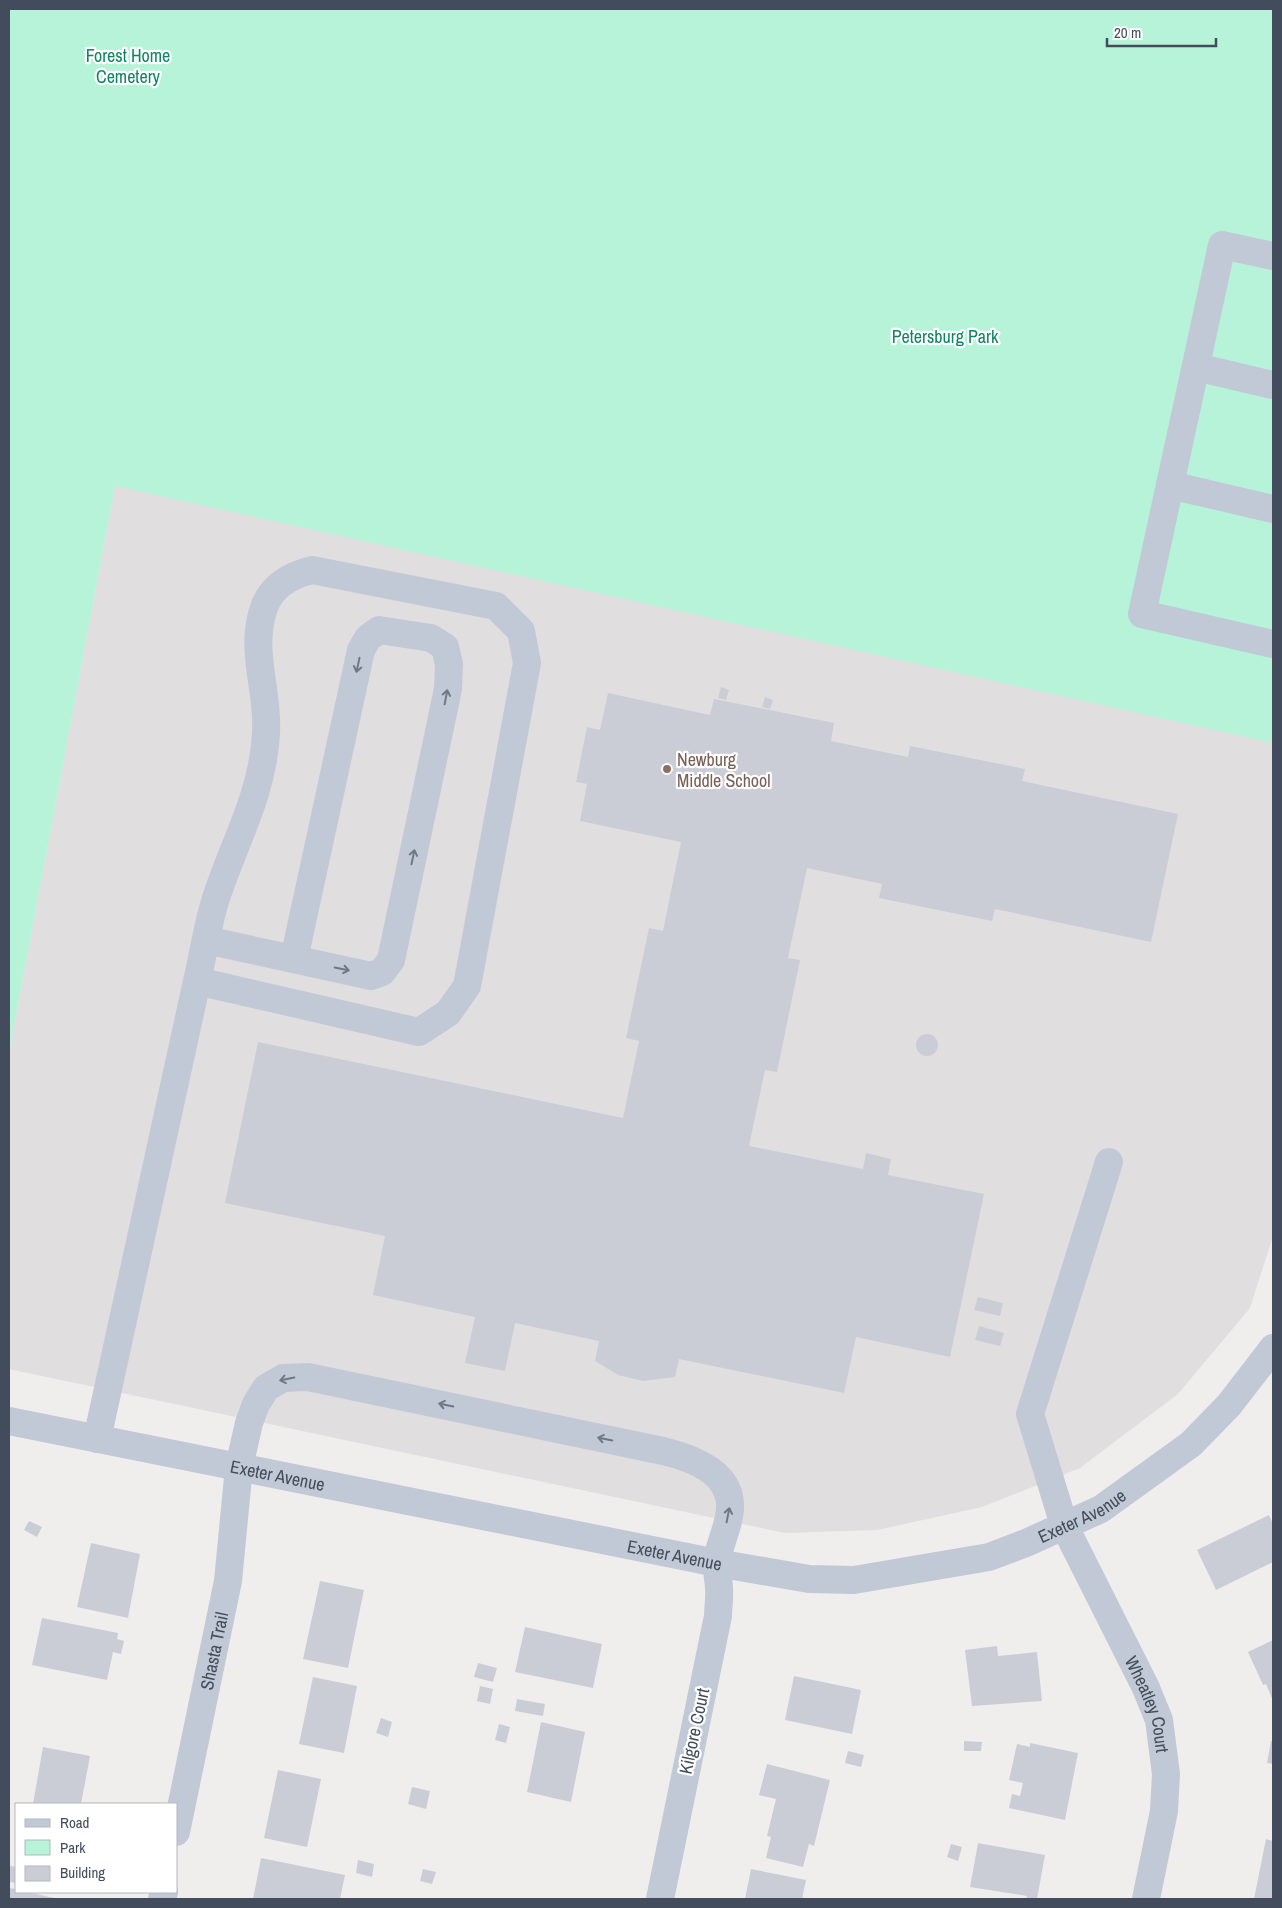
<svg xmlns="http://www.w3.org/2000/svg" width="1282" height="1908" viewBox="0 0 1282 1908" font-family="'Archivo Narrow',sans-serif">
	<rect width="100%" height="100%" fill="#f0eded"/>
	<polygon fill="#e1dedf" points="1273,9 1273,1236 1250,1308 1178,1394 1080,1468 982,1507 877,1530 785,1533 9,1369 9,1053 115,486"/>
	<polygon fill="#b6f3d9" points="9,9 1273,9 1273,743 115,486 9,1053"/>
	<g fill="#cbcdd6">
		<polygon points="721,687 729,690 726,700 718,698"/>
		<polygon points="608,693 710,715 714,699 834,723 831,741 908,757 910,746 1025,769 1022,781 1178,814 1151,942 995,909 992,921 879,898 882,884 807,868 788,958 800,960 777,1072 765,1070 749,1146 863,1169 866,1153 891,1159 888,1175 984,1194 950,1357 856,1337 844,1393 679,1359 675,1377 643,1381 618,1375 595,1361 599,1341 515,1323 505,1371 465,1363 475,1317 373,1295 385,1236 225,1203 258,1042 623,1118 639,1041 626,1038 649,928 663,931 681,842 580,821 587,784 576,782 587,727 600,730"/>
		<polygon points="765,697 773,700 770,709 762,707"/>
		<circle cx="927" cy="1045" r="11"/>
		<polygon points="978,1297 1003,1303 1000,1316 974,1310"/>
		<polygon points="979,1326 1004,1333 1000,1346 975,1340"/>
		<polygon points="1269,1515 1273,1524 1273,1562 1216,1590 1197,1550"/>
		<polygon points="29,1521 42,1527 37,1537 24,1530"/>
		<polygon points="91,1543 140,1554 128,1618 77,1607"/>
		<polygon points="320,1581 364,1590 348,1668 303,1659"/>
		<polygon points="42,1618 118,1633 117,1639 124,1641 121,1654 113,1652 107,1680 32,1665"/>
		<polygon points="525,1627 602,1644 593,1688 515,1672"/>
		<polygon points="1273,1640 1273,1701 1266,1684 1263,1685 1248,1652"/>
		<polygon points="997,1646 998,1656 1037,1652 1042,1701 972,1706 965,1650"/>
		<polygon points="478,1663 497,1668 493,1682 474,1677"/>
		<polygon points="794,1676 861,1690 852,1734 785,1720"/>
		<polygon points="313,1677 357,1686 344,1753 299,1744"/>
		<polygon points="480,1686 493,1689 490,1704 477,1701"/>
		<polygon points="517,1699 545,1704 543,1716 515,1711"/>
		<polygon points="381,1718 392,1722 388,1737 376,1733"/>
		<polygon points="541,1722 585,1732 571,1802 527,1792"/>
		<polygon points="499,1724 510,1727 506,1743 495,1740"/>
		<polygon points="964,1741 982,1742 981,1751 964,1751"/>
		<polygon points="1271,1741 1273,1741 1273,1764 1267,1763"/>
		<polygon points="1030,1743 1078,1753 1065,1820 1009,1808 1012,1794 1020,1796 1023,1783 1009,1780 1017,1744 1030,1747"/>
		<polygon points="43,1747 90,1756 81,1804 33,1804"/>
		<polygon points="848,1751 864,1755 861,1767 845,1763"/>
		<polygon points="767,1764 830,1780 814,1846 809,1844 803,1867 766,1858 771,1837 767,1836 776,1799 759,1795"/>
		<polygon points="278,1770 321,1779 307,1847 264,1838"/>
		<polygon points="412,1787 430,1791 426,1809 408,1804"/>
		<polygon points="1266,1839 1273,1841 1273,1899 1254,1899"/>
		<polygon points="978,1843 1045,1855 1037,1899 1026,1899 1027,1896 970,1887"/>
		<polygon points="951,1844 962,1847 958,1861 947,1857"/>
		<polygon points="261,1858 345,1875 340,1899 253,1899"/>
		<polygon points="358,1860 374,1864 372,1877 356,1873"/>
		<polygon points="9,1866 16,1867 16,1883 9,1882"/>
		<polygon points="423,1869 436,1872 432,1884 420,1881"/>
		<polygon points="751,1869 806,1880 802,1899 745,1899"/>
		<polygon points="9,1888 16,1889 16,1892 27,1892 59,1899 9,1899"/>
	</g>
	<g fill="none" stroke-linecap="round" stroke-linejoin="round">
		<g stroke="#c2c9d6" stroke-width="28">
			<polyline points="1273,256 1222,245 1142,614 1273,644"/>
			<polyline points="1196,367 1273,385"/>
			<polyline points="1170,485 1273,509"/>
			<polyline points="206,940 371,976 382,972 391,960 448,689 449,664 445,647 431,638 379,630 368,638 361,650 294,959"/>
			<path id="s1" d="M1109,1162L1030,1414L1064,1525L1146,1688L1159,1720L1166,1774L1164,1811L1146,1899"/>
			<path id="s2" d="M9,1421L717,1563L809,1579L854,1580L989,1557L1026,1543L1101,1509L1191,1444L1229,1405L1273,1348"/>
			<path d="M97,1439L197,981L419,1032L448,1013L467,986L527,663L521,631L496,606L312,570C292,575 273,585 265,605C248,649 269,689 266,733C263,792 237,837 218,892C208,920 204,952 197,981"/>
			<path id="s3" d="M176,1832L228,1581L239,1467L249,1423L256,1404L266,1388L283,1378L308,1377L663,1451C692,1458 732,1472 730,1509C729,1527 719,1544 717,1562C716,1571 719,1580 719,1589C720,1598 718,1607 718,1616L660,1899"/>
			<polyline points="162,1899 164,1892"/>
		</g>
	</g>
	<defs><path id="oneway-shaft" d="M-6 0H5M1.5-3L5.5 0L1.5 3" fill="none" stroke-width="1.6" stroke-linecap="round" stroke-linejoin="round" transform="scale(1.25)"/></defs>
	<g stroke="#6f7887">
		<use href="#oneway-shaft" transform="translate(358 665) rotate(102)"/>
		<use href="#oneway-shaft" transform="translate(446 697) rotate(-79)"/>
		<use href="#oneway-shaft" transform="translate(413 857) rotate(-78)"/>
		<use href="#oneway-shaft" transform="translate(342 969) rotate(12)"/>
		<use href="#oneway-shaft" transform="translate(287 1379) rotate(169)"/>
		<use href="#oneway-shaft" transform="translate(446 1405) rotate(-168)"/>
		<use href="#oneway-shaft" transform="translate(605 1439) rotate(-168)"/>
		<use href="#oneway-shaft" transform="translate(728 1515) rotate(-79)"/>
	</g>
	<circle fill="#8d6e63" stroke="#fff" stroke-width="2" cx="667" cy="769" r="5"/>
	<g text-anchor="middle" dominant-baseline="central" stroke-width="4.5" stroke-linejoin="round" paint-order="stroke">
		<g font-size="18" fill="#0d8560" stroke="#fff">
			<text x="128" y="55">Forest Home<tspan x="128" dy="21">Cemetery</tspan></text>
			<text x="945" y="336">Petersburg Park</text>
		</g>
		<g font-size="18" fill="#785e54" stroke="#fff" text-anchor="start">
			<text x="677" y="759">Newburg<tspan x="677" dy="21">Middle School</tspan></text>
		</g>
		<g font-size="18" fill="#434c5c" stroke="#fff">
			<text stroke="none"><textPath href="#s2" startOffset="274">Exeter Avenue</textPath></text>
			<text stroke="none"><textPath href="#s2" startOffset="1099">Exeter Avenue</textPath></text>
			<text stroke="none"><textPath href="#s2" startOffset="679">Exeter Avenue</textPath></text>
			<text stroke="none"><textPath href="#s3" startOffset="185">Shasta Trail</textPath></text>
			<text stroke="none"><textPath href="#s1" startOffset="579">Wheatley Court</textPath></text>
			<text transform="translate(694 1731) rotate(-78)">Kilgore Court</text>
		</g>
	</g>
	<rect width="1282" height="1908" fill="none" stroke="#434c5c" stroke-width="20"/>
	<rect x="15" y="1803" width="162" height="90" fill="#ffffff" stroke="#b4b7be"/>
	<rect x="25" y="1819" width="25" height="8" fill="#c2c9d6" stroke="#b4b7be"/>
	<text x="60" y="1828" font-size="15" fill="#434c5c">Road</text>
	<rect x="25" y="1840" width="25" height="15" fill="#b6f3d9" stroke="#b4b7be"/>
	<text x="60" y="1853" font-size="15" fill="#434c5c">Park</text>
	<rect x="25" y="1866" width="25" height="15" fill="#cbcdd6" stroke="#b4b7be"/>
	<text x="60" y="1878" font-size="15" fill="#434c5c">Building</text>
	<path d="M1107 38v8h109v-8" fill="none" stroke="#434c5c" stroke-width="2.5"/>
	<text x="1114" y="38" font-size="15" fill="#434c5c" stroke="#ffffff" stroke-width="4" paint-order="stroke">20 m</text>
</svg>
